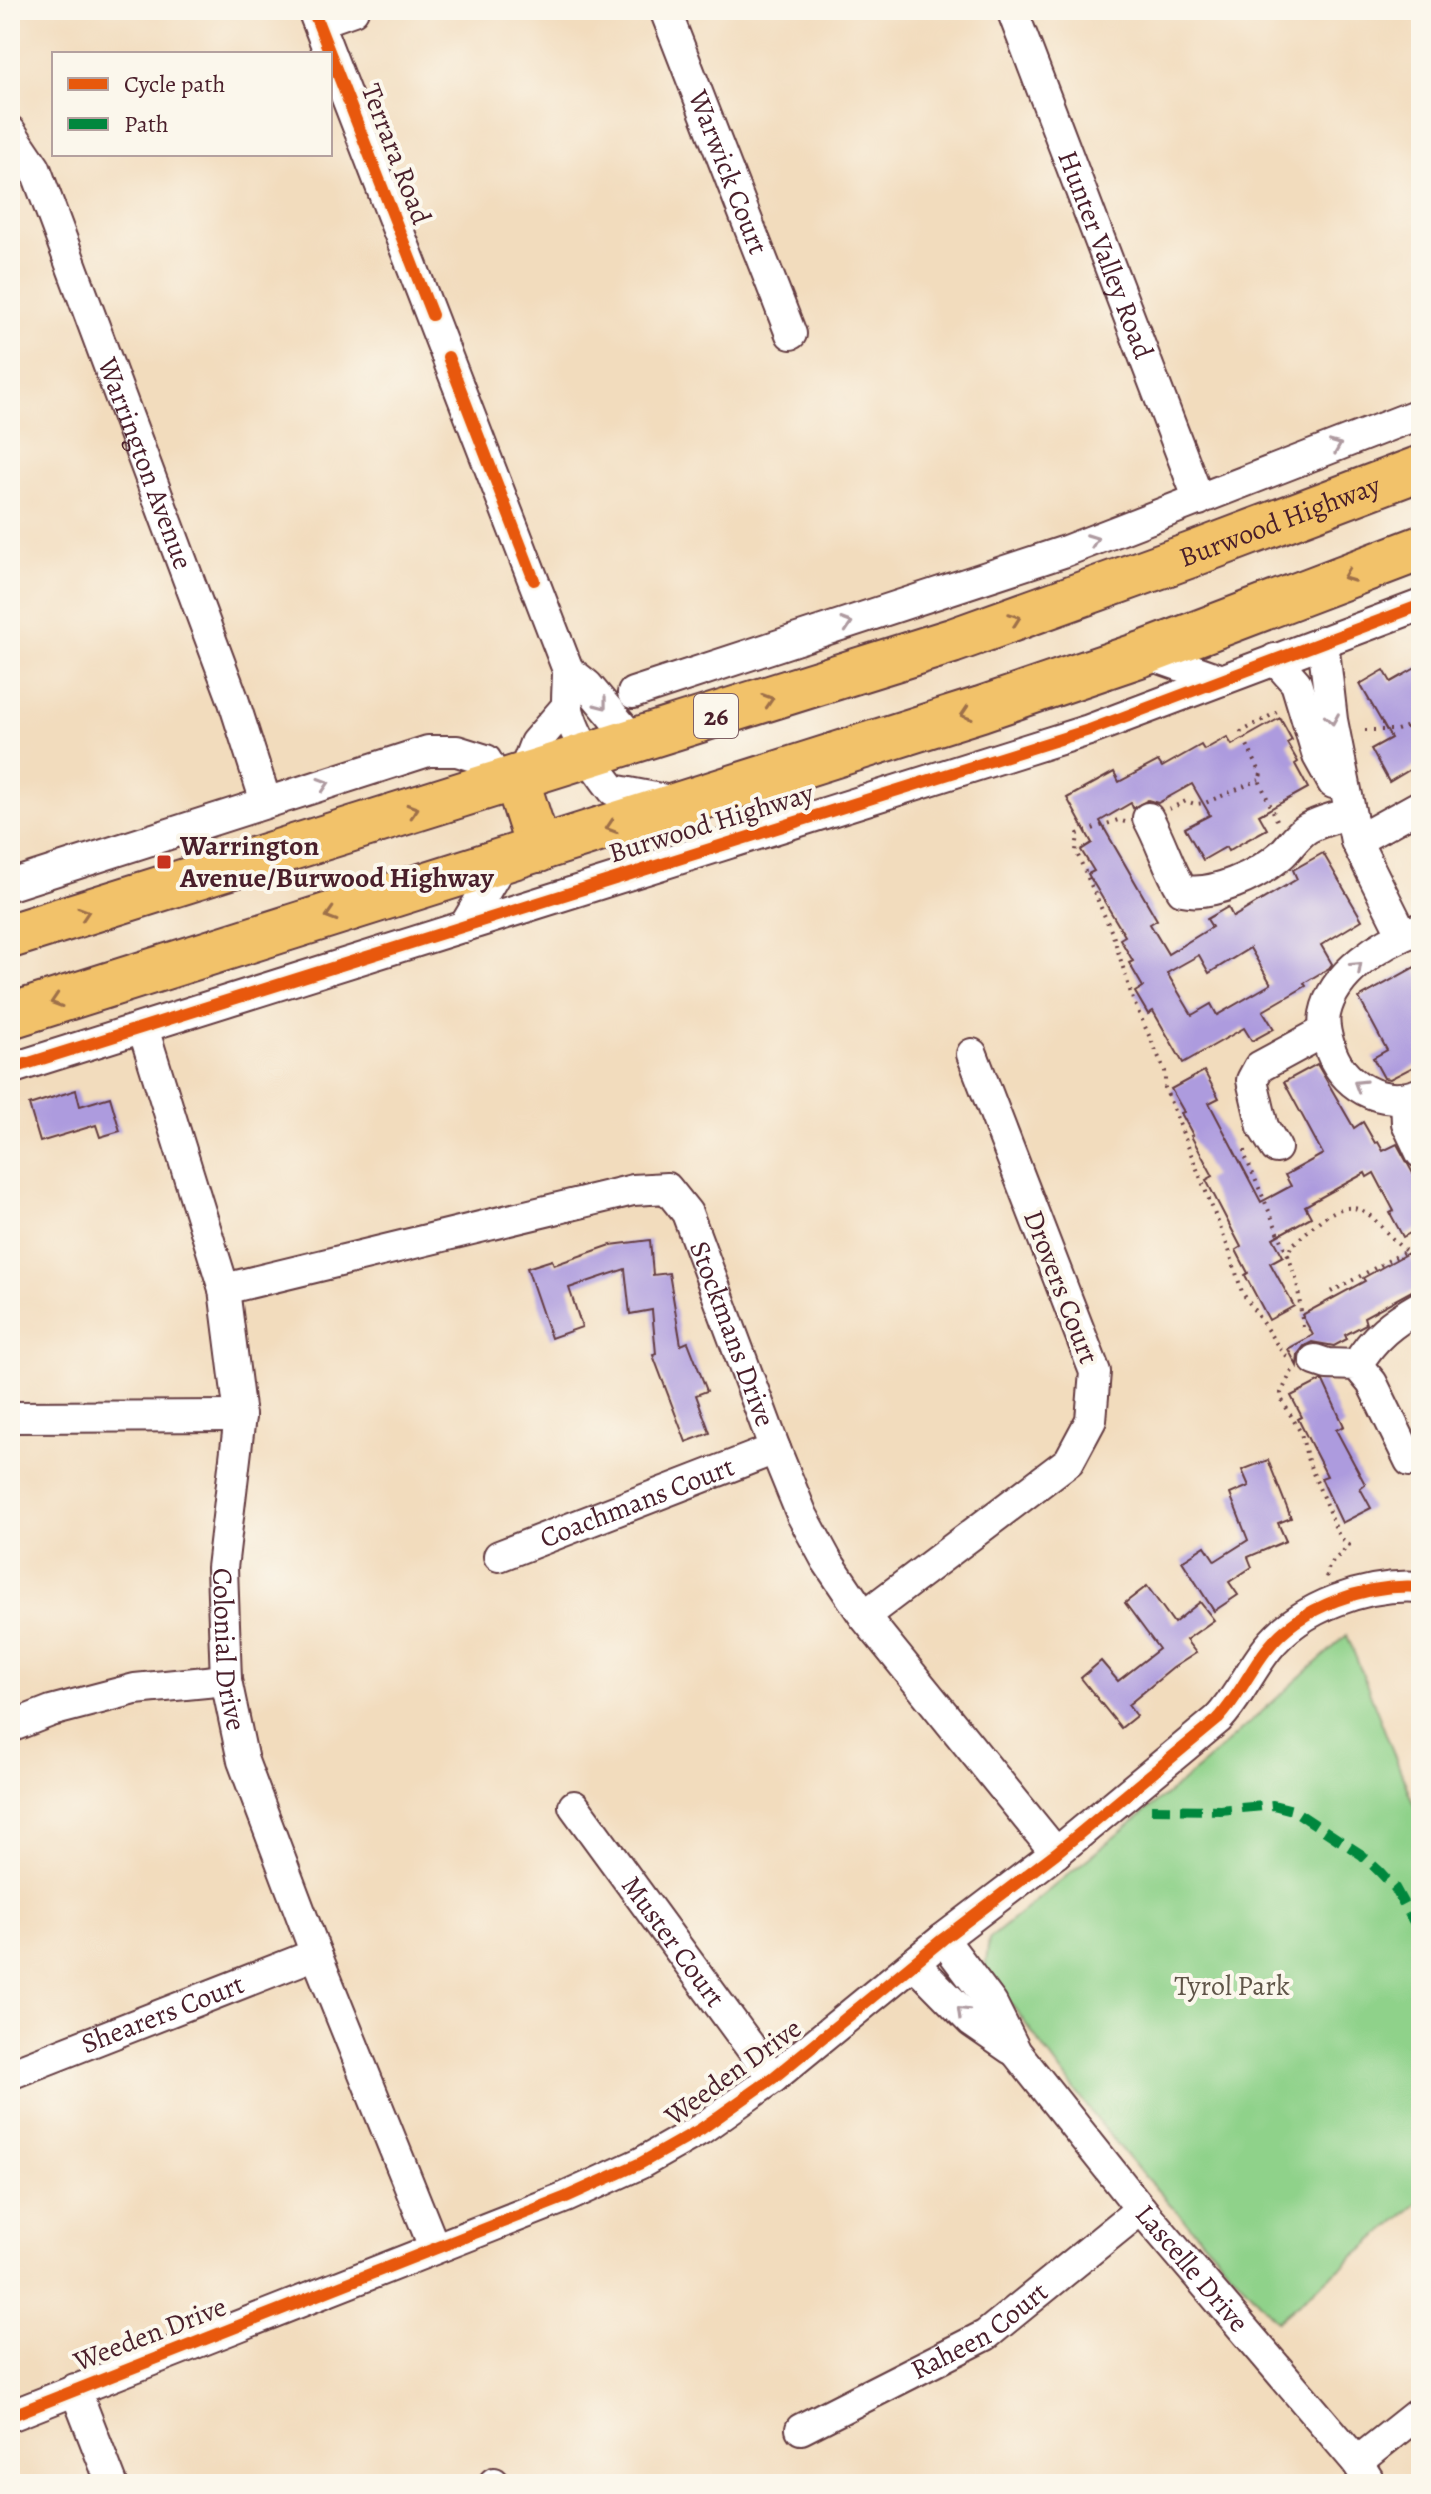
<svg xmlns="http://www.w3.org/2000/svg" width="1431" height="2494" viewBox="0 0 1431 2494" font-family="Alegreya,serif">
	<rect width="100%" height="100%" fill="#fbf7ec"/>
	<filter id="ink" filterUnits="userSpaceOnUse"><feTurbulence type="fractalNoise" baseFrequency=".0125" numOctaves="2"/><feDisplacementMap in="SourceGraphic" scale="16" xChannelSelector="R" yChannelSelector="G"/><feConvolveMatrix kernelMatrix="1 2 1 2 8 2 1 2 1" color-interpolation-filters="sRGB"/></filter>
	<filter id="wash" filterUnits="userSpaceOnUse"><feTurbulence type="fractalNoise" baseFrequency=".006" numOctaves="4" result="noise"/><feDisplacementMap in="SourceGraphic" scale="32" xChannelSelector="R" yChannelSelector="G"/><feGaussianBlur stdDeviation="1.8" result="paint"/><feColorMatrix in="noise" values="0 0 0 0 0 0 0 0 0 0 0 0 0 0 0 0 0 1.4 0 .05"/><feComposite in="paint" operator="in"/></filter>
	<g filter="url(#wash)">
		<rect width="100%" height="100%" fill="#f2dcbd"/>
		<polygon fill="#8fd28a" stroke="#6c785a" stroke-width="2" points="1347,1635 1421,1823 1421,2200 1277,2321 1138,2169 1095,2117 985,1969 989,1939 1205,1763"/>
		<g id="blocks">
			<g fill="#ad9bde" fill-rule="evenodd">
				<polygon points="1421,665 1421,763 1389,782 1371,749 1391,738 1360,684 1384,670 1391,682"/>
				<path d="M1280,718L1292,740L1287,743L1298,762L1295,764L1308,788L1259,815L1267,829L1245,841L1228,851L1226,847L1203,860L1185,828L1210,815L1192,784L1158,803L1148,800L1133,808L1131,803L1100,821L1157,920L1150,924L1168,954L1212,927L1207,919L1228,907L1233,917L1297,879L1293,870L1323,853L1362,920L1321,945L1332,964L1329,968L1304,983L1306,986L1263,1011L1274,1029L1252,1041L1244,1028L1183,1063L1153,1011L1148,1014L1135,992L1143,987L1129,963L1133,961L1120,939L1125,936L1088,874L1094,871L1081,850L1092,843L1067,798L1114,772L1119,782L1158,761L1162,767L1201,745L1204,750L1227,737L1232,745ZM1250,948L1271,984L1217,1015L1211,1004L1192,1015L1167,973L1199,955L1209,973Z"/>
				<polygon points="1415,967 1421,979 1421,1063 1390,1079 1384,1078 1373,1058 1387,1050 1359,998"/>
				<polygon points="1317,1064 1354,1128 1363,1122 1375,1143 1378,1142 1383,1151 1397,1144 1421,1188 1421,1227 1403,1237 1390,1213 1394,1211 1374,1173 1367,1177 1365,1173 1305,1206 1311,1217 1273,1238 1283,1256 1270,1263 1294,1306 1269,1320 1245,1275 1248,1273 1236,1250 1241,1247 1206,1180 1213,1176 1191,1136 1193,1135 1181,1113 1184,1112 1171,1089 1204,1071 1219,1098 1209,1103 1261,1202 1291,1186 1285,1175 1323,1154 1284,1082"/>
				<polygon points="76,1090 80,1106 110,1097 120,1131 100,1137 96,1125 40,1142 29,1105"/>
				<polygon points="650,1240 653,1275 669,1273 681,1345 688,1342 707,1391 696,1395 710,1433 686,1442 653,1355 656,1354 652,1310 630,1314 625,1269 569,1288 582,1327 551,1338 527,1268 552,1260 554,1265 611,1245"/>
				<polygon points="1408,1253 1421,1276 1421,1286 1364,1317 1366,1324 1345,1335 1347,1339 1334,1346 1312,1342 1304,1346 1298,1354 1297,1366 1288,1349 1313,1335 1302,1315 1365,1281 1363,1278"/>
				<polygon points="1320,1381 1323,1381 1344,1426 1336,1430 1365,1484 1360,1488 1371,1508 1342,1523 1321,1478 1327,1476 1298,1419 1302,1417 1291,1396"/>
				<polygon points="1268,1460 1291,1518 1278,1523 1286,1541 1248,1557 1252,1567 1229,1582 1238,1595 1214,1611 1182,1561 1205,1546 1215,1561 1248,1540 1230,1494 1249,1486 1242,1470"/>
				<polygon points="1147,1586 1174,1623 1200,1602 1214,1620 1186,1640 1196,1653 1173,1668 1128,1705 1136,1716 1121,1728 1081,1678 1101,1661 1118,1681 1159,1649 1125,1603"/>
			</g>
		</g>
	</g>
	<g filter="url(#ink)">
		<use href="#blocks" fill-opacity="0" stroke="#633b41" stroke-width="2"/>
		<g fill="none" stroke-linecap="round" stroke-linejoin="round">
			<g stroke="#633b41" stroke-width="34">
				<g id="minor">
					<path d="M313,10L568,670C568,681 567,692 567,703C570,730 596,769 613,790L676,802"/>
					<path id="s1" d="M665,10L791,334"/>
					<path id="s2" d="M1012,10L1199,500"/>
					<polyline points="319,22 353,10"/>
					<path id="s3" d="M10,131L35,168L233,699L266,802"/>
					<polyline points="1323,641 1332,720 1356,841 1403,935"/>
					<polyline points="1145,653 1222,680"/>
					<polyline points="1275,659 1296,683 1318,756 1333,783"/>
					<polyline points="568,670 587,685 634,741"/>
					<polyline points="633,693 1063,552 1421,413"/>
					<polyline points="522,777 535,743 567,706"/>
					<path d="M1148,818C1161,841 1168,867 1182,890C1212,897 1258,875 1281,855C1290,847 1297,834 1308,828C1320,821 1336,818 1349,813"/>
					<polyline points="1356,841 1421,805"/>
					<polyline points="10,885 428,751 457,751 486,760 500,784"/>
					<polyline points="464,927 503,861"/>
					<path d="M1419,929C1382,942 1333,973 1325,1014C1323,1024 1326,1035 1329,1045C1340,1085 1382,1109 1421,1093"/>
					<path id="s4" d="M143,1028L224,1289L240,1416L222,1568L226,1680L243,1761L316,1954L434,2247"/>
					<polyline points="10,1069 1089,730 1421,605"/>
					<polyline points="1406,1099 1407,1123 1421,1153"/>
					<polyline points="1276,1148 1263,1127 1252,1080 1259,1067 1325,1031"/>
					<path id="s5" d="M224,1289L633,1190L667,1188L687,1213L775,1449L802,1515L827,1561L864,1616L1056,1853"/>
					<polyline points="1315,1360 1327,1364 1357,1365 1372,1383 1410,1461"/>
					<path d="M1357,1365C1373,1337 1393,1322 1421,1306"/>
					<polyline points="10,1417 240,1416"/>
					<path id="s6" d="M499,1556L775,1449"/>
					<polyline points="864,1616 1069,1461 1091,1420 1095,1372 972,1054"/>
					<polyline points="10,1727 51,1711 135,1689 226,1680"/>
					<path id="s7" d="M574,1806L773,2078"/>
					<path id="s8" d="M943,1939L992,2004L1016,2052L1141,2209L1357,2462L1371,2484"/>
					<polyline points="914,1963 972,2022 1011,2049"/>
					<path id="s9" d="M10,2074L316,1954"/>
					<polyline points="75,2389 112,2484"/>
					<path d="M10,2416L566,2197L641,2163L701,2129L773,2078L943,1939L1056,1853L1218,1719C1238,1698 1249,1672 1267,1649C1300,1606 1368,1583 1421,1587"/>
					<path id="s10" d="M801,2429L986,2335L1141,2209"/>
					<polyline points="1357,2462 1421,2411"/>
					<polyline points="494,2483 494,2484"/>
				</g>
			</g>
			<g stroke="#633b41" stroke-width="48">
				<g id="highway">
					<polyline points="516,778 539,850"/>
					<path id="s11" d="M10,936L952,641L1191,555L1421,468"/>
					<polyline points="10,1016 981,709 1145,653 1421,548"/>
				</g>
			</g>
			<g stroke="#633b41" stroke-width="4" stroke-dasharray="2 6" stroke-linecap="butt">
				<polyline points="1365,730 1397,730 1421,722"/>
				<polyline points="1169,809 1186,801 1195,804 1205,803 1259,780"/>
				<polyline points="1277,820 1259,780 1261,774 1241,732 1277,712"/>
				<polyline points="1125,822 1118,820 1078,834 1076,851 1113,935 1133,1000 1165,1071 1165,1088 1229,1250 1242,1292 1280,1349 1290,1359"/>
				<polyline points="1245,1150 1246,1158 1288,1255"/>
				<polyline points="1331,1292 1406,1251 1421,1250"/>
				<path d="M1303,1327L1297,1282L1288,1255L1291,1246C1311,1230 1337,1196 1365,1212C1378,1220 1391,1240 1406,1251"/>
				<polyline points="1292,1371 1281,1393 1282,1400 1301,1433 1308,1461 1339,1536 1349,1545 1329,1566 1326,1578"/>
			</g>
			<use href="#minor" stroke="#fff" stroke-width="30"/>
			<use href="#highway" stroke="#f2c26a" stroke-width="44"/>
			<polyline stroke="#00873e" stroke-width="10" stroke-dasharray="20 10" stroke-linecap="butt" points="1151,1809 1220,1810 1273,1805 1293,1810 1362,1855 1380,1872 1395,1888 1421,1935"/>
			<g stroke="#fbf7ec" stroke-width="17">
				<g id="cycleway">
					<polyline points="313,10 432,315"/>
					<polyline points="448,357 534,580"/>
					<polyline points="10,1069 1089,730 1421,605"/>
					<path d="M10,2416L566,2197L641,2163L701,2129L773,2078L943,1939L1056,1853L1218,1719C1238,1698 1249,1672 1267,1649C1300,1606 1368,1583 1421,1587"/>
				</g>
			</g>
			<use href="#cycleway" stroke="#e8590c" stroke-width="12"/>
		</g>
		<defs><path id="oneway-chevron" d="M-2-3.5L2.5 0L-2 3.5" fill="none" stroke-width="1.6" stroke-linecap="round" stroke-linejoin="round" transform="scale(2)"/></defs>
		<g stroke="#ae9aa0">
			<use href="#oneway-chevron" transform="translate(1336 446) rotate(-22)"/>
			<use href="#oneway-chevron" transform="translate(1093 540) rotate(-21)"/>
			<use href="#oneway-chevron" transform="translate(847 624) rotate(-18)"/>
			<use href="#oneway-chevron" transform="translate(602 704) rotate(52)"/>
			<use href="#oneway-chevron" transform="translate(1332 719) rotate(81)"/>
			<use href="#oneway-chevron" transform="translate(324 784) rotate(-18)"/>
			<use href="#oneway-chevron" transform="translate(1357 967) rotate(-42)"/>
			<use href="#oneway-chevron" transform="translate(1359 1085) rotate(-148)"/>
			<use href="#oneway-chevron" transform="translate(962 2012) rotate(-136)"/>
		</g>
		<g stroke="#9e704a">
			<use href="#oneway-chevron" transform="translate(1348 576) rotate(159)"/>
			<use href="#oneway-chevron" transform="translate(1015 619) rotate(-20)"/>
			<use href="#oneway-chevron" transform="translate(768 700) rotate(-18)"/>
			<use href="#oneway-chevron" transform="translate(966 714) rotate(162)"/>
			<use href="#oneway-chevron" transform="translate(413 810) rotate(-17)"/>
			<use href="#oneway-chevron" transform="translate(611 827) rotate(162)"/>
			<use href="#oneway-chevron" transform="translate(84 913) rotate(-18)"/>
			<use href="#oneway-chevron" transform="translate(331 915) rotate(163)"/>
			<use href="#oneway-chevron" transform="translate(56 1001) rotate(162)"/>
		</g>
	</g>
	<rect fill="#c8321e" stroke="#fbf7ec" stroke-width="3" x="156" y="854" width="16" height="16" rx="4"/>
	<g text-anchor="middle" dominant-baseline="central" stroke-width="8" stroke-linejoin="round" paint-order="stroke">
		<rect fill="#fbf7ec" stroke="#7f6065" stroke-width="2" x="694" y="694" width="44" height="44" rx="6"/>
		<g font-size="26" font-weight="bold" fill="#4a1f2b">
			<text x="716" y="716">26</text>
		</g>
		<g font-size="28" fill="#4a1f2b" stroke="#fbf7ec">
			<text transform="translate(396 154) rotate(69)">Terrara Road</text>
			<text stroke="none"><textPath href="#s1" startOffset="174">Warwick Court</textPath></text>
			<text stroke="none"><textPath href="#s2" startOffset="262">Hunter Valley Road</textPath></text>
			<text stroke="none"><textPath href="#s3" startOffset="360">Warrington Avenue</textPath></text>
			<text stroke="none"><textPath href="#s11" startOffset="1336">Burwood Highway</textPath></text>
			<text transform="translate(711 823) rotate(-17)">Burwood Highway</text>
			<text transform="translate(1061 1287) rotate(69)">Drovers Court</text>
			<text stroke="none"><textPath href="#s5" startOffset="616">Stockmans Drive</textPath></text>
			<text stroke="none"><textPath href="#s6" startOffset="148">Coachmans Court</textPath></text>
			<text stroke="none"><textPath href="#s4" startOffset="636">Colonial Drive</textPath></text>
			<text stroke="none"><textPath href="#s7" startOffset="168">Muster Court</textPath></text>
			<text stroke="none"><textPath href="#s9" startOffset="164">Shearers Court</textPath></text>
			<text transform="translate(733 2072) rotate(-36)">Weeden Drive</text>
			<text stroke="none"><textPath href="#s8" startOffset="414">Lascelle Drive</textPath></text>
			<text stroke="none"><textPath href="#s10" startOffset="204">Raheen Court</textPath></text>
			<text transform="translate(150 2334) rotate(-21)">Weeden Drive</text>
		</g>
		<g font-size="28" font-weight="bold" fill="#4a1f2b" stroke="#fbf7ec" text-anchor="start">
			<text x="180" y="846">Warrington<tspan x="180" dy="32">Avenue/Burwood Highway</tspan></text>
		</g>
		<g font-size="28" fill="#5f5548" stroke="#fbf7ec">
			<text x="1232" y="1986">Tyrol Park</text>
		</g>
	</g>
	<rect width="1431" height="2494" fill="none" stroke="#fbf7ec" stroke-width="40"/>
	<rect x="52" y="52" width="280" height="104" fill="#fbf7ec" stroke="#b4a19f" stroke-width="2"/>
	<rect x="68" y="78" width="40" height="12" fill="#e8590c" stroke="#b4a19f" stroke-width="2"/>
	<text x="124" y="92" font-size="24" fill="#4a1f2b">Cycle path</text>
	<rect x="68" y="118" width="40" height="12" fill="#00873e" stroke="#b4a19f" stroke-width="2"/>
	<text x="124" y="132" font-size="24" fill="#4a1f2b">Path</text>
</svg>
